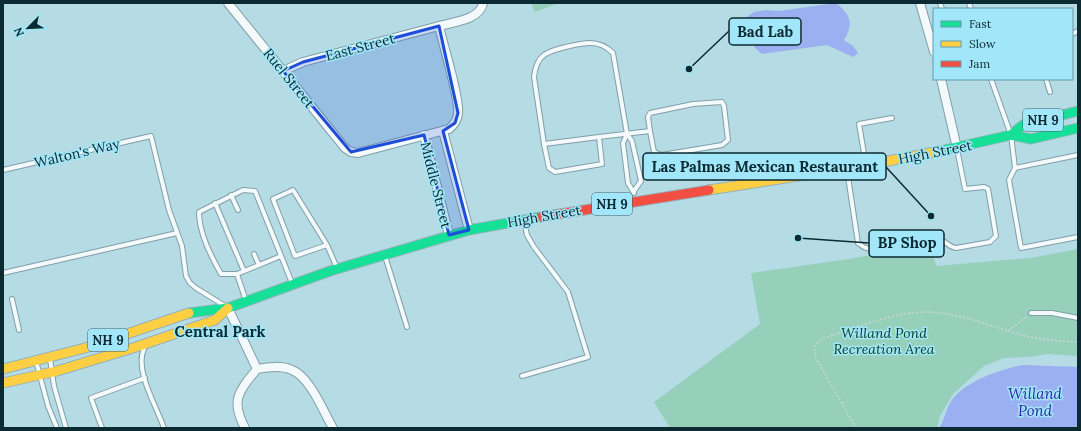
<svg xmlns="http://www.w3.org/2000/svg" width="1081" height="431" viewBox="0 0 1081 431" font-family="Lora,serif">
	<rect width="100%" height="100%" fill="#b5dbe5"/>
	<g fill="#96d0ba">
		<polygon points="531,3 559,3 535,12"/>
		<polygon points="931,244 936,266 1031,258 1078,249 1078,356 1047,354 1030,357 1004,358 984,366 953,394 940,416 937,428 670,428 654,402 760,324 751,273 849,259"/>
	</g>
	<g fill="#9ab0f1">
		<path d="M836,3C851,15 854,24 844,40L853,46L858,53L853,57L827,45L762,54L754,47V32L748,27L747,17L754,12L765,10L779,11Z"/>
		<path d="M1023,365L1078,367V428H939C944,421 945,413 949,405C961,382 999,370 1023,365Z"/>
	</g>
	<g fill="none" stroke-linecap="round" stroke-linejoin="round">
		<g stroke="#819fa7" stroke-width="6">
			<g id="lane">
				<polyline points="940,3 942,9"/>
				<polyline points="969,3 971,9"/>
				<polyline points="1072,34 1078,31"/>
				<polyline points="991,79 1011,135 1015,168 1009,180 1021,248 1078,237"/>
				<polyline points="1046,79 1050,92"/>
				<polyline points="627,134 623,143 628,183 634,193"/>
				<polyline points="544,144 599,137"/>
				<polyline points="866,165 859,124 892,118"/>
				<polyline points="1015,168 1078,155"/>
				<polyline points="3,170 151,136 169,210 182,246 186,276 190,283 196,288 225,306"/>
				<path d="M847,170L858,243C861,245 863,247 866,248C877,250 922,240 936,238C944,239 948,247 956,248L990,242L996,236L988,189L984,187L965,189L957,149"/>
				<path d="M634,191L641,181L632,141L627,134L613,53C607,47 600,43 590,43C581,43 552,49 544,55C537,60 535,68 534,77L544,144L549,168L555,172L602,164L599,137L650,131L648,117L650,113L693,104L722,102L724,106L728,140L722,145L662,155L654,152L650,131"/>
				<polyline points="231,195 238,210"/>
				<polyline points="215,203 244,271"/>
				<polyline points="327,245 295,256 273,199 293,190 327,245 337,268"/>
				<polyline points="254,254 259,265"/>
				<polyline points="385,256 407,327"/>
				<polyline points="3,273 177,233"/>
				<polyline points="237,274 281,256"/>
				<polyline points="12,299 19,330"/>
				<path d="M246,301L237,274H221C211,256 199,233 199,212L243,190L255,191L292,283"/>
				<polyline points="1031,313 1052,313 1078,318"/>
				<path d="M144,349C134,370 157,407 164,428"/>
				<polyline points="50,359 54,386 66,428"/>
				<polyline points="36,361 48,406 57,428"/>
				<polyline points="522,376 588,357 568,292 534,247 527,235 524,221"/>
				<polyline points="102,428 91,398 145,378"/>
			</g>
		</g>
		<g stroke="#819fa7" stroke-width="10">
			<g id="street">
				<path d="M228,3L345,148L351,152L358,153L449,129C454,125 457,121 458,114C460,98 443,45 439,26C453,22 480,20 483,3"/>
				<polyline points="920,3 934,52"/>
				<polyline points="283,71 303,62 439,26"/>
				<polyline points="941,79 957,148"/>
				<polyline points="443,131 469,230"/>
				<polyline points="424,135 449,235"/>
				<polyline points="228,308 257,369"/>
				<path d="M245,428C230,400 239,391 257,369C268,367 281,365 292,370C310,377 323,411 333,428"/>
			</g>
		</g>
		<g stroke="#95b2ba" stroke-width="11">
			<g id="fast">
				<polyline points="1011,135 1023,125 1078,111"/>
				<polyline points="940,151 1011,135 1031,139 1078,128"/>
				<polyline points="189,313 228,308 330,271 469,230 541,217"/>
			</g>
		</g>
		<g stroke="#95b2ba" stroke-width="11">
			<g id="slow">
				<polyline points="709,190 857,167 940,151"/>
				<polyline points="3,369 85,348 189,313"/>
				<polyline points="3,383 57,371 136,347 215,320 228,308"/>
			</g>
		</g>
		<g stroke="#95b2ba" stroke-width="11">
			<polyline id="jam" points="541,217 709,190"/>
		</g>
		<g stroke="#cad7da" stroke-width="1.5" stroke-dasharray="2 2" stroke-linecap="butt">
			<polyline points="954,196 955,204"/>
			<path d="M1008,331C1031,339 1054,341 1078,342"/>
			<polyline points="21,412 23,428"/>
			<path d="M856,428L816,358C813,349 814,345 822,339C848,329 897,312 924,312C953,312 980,322 1008,331L1026,317"/>
		</g>
		<use href="#lane" stroke="#f4fafb" stroke-width="4"/>
		<use href="#street" stroke="#f4fafb" stroke-width="8"/>
		<use href="#fast" stroke="#16e098" stroke-width="9"/>
		<use href="#slow" stroke="#ffcf43" stroke-width="9"/>
		<use href="#jam" stroke="#f24e42" stroke-width="9"/>
	</g>
	<path fill="#1d4ed8" fill-opacity="0.2" stroke="#1d4ed8" stroke-width="3" stroke-linejoin="round" d="M439,26L458,113L455,123L443,131L469,230L449,235L424,135L351,152L283,71L303,62Z"/>
	<g text-anchor="middle" dominant-baseline="central" stroke-width="3" stroke-linejoin="round" paint-order="stroke">
		<g fill="#a1e7f9" stroke="#39636d" stroke-width="1">
			<rect x="1023" y="109" width="40" height="22" rx="3"/>
			<rect x="592" y="193" width="40" height="22" rx="3"/>
			<rect x="88" y="329" width="40" height="22" rx="3"/>
		</g>
		<g font-size="13" font-weight="bold" fill="#0c2a31">
			<text x="1043" y="120">NH 9</text>
			<text x="612" y="204">NH 9</text>
			<text x="108" y="340">NH 9</text>
		</g>
		<g font-size="14" fill="#0c2a31" stroke="#a1e7f9">
			<text transform="translate(360 47) rotate(-15)">East Street</text>
			<text transform="translate(289 78) rotate(51)">Ruel Street</text>
			<text transform="translate(935 152) rotate(-11)">High Street</text>
			<text transform="translate(77 153) rotate(-13)">Walton's Way</text>
			<text transform="translate(436 185) rotate(76)">Middle Street</text>
			<text transform="translate(544 216) rotate(-10)">High Street</text>
		</g>
		<g font-size="14" font-style="italic" fill="#094225" stroke="#a1e7f9">
			<text x="884" y="333">Willand Pond<tspan x="884" dy="16">Recreation Area</tspan></text>
		</g>
		<g font-size="15" font-weight="bold" fill="#0c2a31" stroke="#a1e7f9">
			<text x="220" y="331">Central Park</text>
		</g>
		<g font-size="15" font-style="italic" fill="#2f27a5" stroke="#a1e7f9">
			<text x="1035" y="393">Willand<tspan x="1035" dy="17">Pond</tspan></text>
		</g>
	</g>
	<path fill="none" stroke="#0c2a31" stroke-width="1.5" d="M689 69L729 31M931 216L886 167M798 238L869 243"/>
	<g fill="#0c2a31" stroke="#a1e7f9" stroke-width="1.5">
		<circle cx="689" cy="69" r="4"/>
		<circle cx="931" cy="216" r="4"/>
		<circle cx="798" cy="238" r="4"/>
	</g>
	<g fill="#a1e7f9" stroke="#0c2a31" stroke-width="1.5">
		<rect x="729" y="18" width="72" height="27" rx="4"/>
		<rect x="643" y="153" width="243" height="27" rx="4"/>
		<rect x="869" y="230" width="75" height="27" rx="4"/>
	</g>
	<g font-size="15" text-anchor="middle" font-weight="bold" fill="#0c2a31">
		<text x="765" y="37">Bad Lab</text>
		<text x="765" y="172">Las Palmas Mexican Restaurant</text>
		<text x="907" y="248">BP Shop</text>
	</g>
	<rect width="1081" height="431" fill="none" stroke="#0c2a31" stroke-width="8"/>
	<rect x="933" y="8" width="140" height="72" fill="#a1e7f9" stroke="#659ba9"/>
	<rect x="941" y="21" width="20" height="6" fill="#16e098" stroke="#659ba9"/>
	<text x="969" y="28" font-size="12" fill="#0c2a31">Fast</text>
	<rect x="941" y="41" width="20" height="6" fill="#ffcf43" stroke="#659ba9"/>
	<text x="969" y="48" font-size="12" fill="#0c2a31">Slow</text>
	<rect x="941" y="61" width="20" height="6" fill="#f24e42" stroke="#659ba9"/>
	<text x="969" y="68" font-size="12" fill="#0c2a31">Jam</text>
	<g transform="translate(28 28) rotate(246)" stroke="#a1e7f9" stroke-width="3" paint-order="stroke">
	<path d="M0-3L7 15L0 10L-7 15Z" fill="#0c2a31"/>
	<text y="-6" font-size="11" font-weight="bold" text-anchor="middle" fill="#0c2a31">N</text>
	</g>
</svg>
